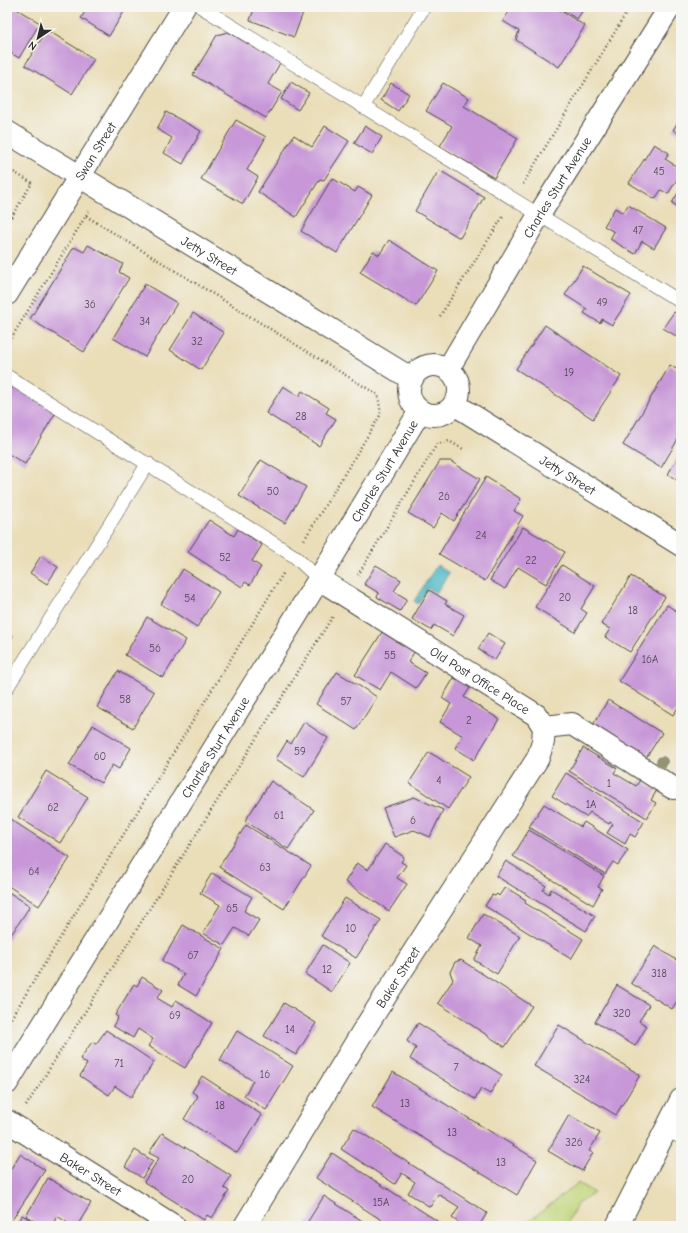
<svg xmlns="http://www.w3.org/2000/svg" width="688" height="1233" viewBox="0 0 688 1233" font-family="'Comic Neue',sans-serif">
	<rect width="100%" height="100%" fill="#f6f6f2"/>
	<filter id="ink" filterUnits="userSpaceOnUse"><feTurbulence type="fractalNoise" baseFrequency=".025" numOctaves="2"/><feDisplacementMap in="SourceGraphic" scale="8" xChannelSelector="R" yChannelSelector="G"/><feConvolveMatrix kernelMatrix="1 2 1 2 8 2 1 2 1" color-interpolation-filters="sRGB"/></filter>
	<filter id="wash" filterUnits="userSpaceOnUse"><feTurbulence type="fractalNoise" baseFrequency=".012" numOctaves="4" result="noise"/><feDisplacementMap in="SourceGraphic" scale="16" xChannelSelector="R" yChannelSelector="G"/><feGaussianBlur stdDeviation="0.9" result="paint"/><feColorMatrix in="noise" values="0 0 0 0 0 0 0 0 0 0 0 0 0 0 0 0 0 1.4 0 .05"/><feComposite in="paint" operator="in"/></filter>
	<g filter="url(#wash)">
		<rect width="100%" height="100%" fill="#eadeb9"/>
		<polygon fill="#c1d579" stroke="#768052" points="578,1183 594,1193 577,1204 566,1226 523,1226"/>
		<polygon fill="#4ab7c5" stroke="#3a7178" points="437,565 449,573 436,593 428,588 418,604 414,601"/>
		<g id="blocks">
			<g fill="#c797d8">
				<polygon points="7,7 13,7 40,23 19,58 7,51"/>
				<polygon points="88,7 127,7 109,36 81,18"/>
				<polygon points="255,7 305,7 294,37 250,20"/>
				<polygon points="512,7 555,7 585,26 559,67 516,40 519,31 503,21"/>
				<polygon points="558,7 585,7 577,19"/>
				<polygon points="47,30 94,59 72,94 25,65"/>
				<polygon points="228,32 280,63 268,84 282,92 266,118 193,75 217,35"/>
				<polygon points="291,82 309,93 298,110 281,99"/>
				<polygon points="391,83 409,94 398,111 381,100"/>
				<polygon points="443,83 469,98 464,106 518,138 494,178 440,146 452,126 426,111"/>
				<polygon points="166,112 201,131 183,164 164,153 172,138 157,129"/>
				<polygon points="681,117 681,135 673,130"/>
				<polygon points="236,120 266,137 247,170 258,177 243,204 201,179"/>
				<polygon points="325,126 349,141 324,180 320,179 296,217 258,192 294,135 312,147"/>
				<polygon points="365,126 382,137 372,154 354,143"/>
				<polygon points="654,144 669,153 665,159 681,169 681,173 668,194 661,190 655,199 629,183"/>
				<polygon points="439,170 484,197 460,238 415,211"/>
				<polygon points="332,178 355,192 358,187 372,195 337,253 301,231"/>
				<polygon points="681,188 681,209 672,203"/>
				<polygon points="628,205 666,228 654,248 642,241 635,254 610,239 614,232 604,226 615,208 623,213"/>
				<polygon points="389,240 438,271 416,306 360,272 373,251 379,255"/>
				<polygon points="88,245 123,264 119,272 129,278 84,352 30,319 74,247 84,252"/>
				<polygon points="583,266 631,295 612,325 602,319 600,323 584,313 587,309 565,295"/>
				<polygon points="145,284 177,303 145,357 113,338"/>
				<polygon points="674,312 681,316 681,339 663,328"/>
				<polygon points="193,313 224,333 201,370 170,350"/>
				<polygon points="545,325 621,376 593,419 516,369"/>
				<polygon points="670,365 681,372 681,434 661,468 623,445"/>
				<polygon points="12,386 56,412 25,464 7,453 7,394"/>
				<polygon points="283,386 299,396 302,391 329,408 326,413 336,419 319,446 266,413"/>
				<polygon points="681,452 681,483 668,474"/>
				<polygon points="261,460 306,487 285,523 239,496"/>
				<polygon points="440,461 450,461 480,479 454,521 442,513 433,528 408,513"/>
				<polygon points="486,477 521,499 514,511 523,516 485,581 439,554"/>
				<polygon points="209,520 234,536 238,529 262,545 252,561 261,567 250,585 245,582 242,587 188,552"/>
				<polygon points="523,527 565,552 546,584 518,567 505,589 490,580"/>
				<polygon points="41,556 58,567 47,584 30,573"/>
				<polygon points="376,565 401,580 394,591 407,599 400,611 377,597 379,593 364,584"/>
				<polygon points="562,565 595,586 581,609 587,613 575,632 535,607"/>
				<polygon points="183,569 219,592 197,627 161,604"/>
				<polygon points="631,576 665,597 630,652 605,637 610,629 601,624"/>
				<polygon points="429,590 447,601 445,604 464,615 453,636 434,625 431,630 412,619"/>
				<polygon points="667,605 681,614 681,703 673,715 619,681"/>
				<polygon points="147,617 186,640 163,678 125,655"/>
				<polygon points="384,629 416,649 408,662 426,673 416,688 391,672 380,690 355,675"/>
				<polygon points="7,632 13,636 7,646"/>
				<polygon points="488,633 505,644 495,660 478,649"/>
				<polygon points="118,671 154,692 133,728 97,707"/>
				<polygon points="337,672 377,697 356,730 316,704"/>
				<polygon points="454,678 470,688 464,697 499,719 474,760 455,748 463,736 440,722 451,704 442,698"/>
				<polygon points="608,700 662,733 646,758 593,725"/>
				<polygon points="304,722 328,738 304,777 276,759 287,741 291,744"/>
				<polygon points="93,725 131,748 119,769 112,765 101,783 69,765"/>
				<polygon points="583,748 617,768 614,773 636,786 640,780 657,790 651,800 656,803 647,818 569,771"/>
				<polygon points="429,752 469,777 448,809 409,783"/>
				<polygon points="46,771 88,797 60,843 18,817"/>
				<polygon points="566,773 644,822 635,837 630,834 625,844 607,833 613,824 610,822 609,824 590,812 586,817 552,796"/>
				<polygon points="271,781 314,810 288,849 245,821"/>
				<polygon points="414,797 443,810 430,837 414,830 394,837 383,808"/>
				<polygon points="544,804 581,827 584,822 628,850 618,865 613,862 605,874 529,827"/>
				<polygon points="7,817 70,858 39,906 7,885"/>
				<polygon points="246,825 311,866 284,909 219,867"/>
				<polygon points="529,830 604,876 598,887 602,889 593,905 513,856"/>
				<polygon points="385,844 404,857 401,862 406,865 397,878 407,884 389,911 345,882 357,863 368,870"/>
				<polygon points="506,861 546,886 543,890 549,894 551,889 595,916 586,931 496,876"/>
				<polygon points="212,873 252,897 244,911 259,920 249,936 235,928 224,945 203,933 220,905 200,893"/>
				<polygon points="505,887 526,900 525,903 583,939 571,959 485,906 492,895 495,896 497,894 499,896"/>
				<polygon points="7,891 30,906 7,941"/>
				<polygon points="345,898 381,920 356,958 321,936"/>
				<polygon points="483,914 520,936 497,974 474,960 482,946 469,938"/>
				<polygon points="183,925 224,949 196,996 178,985 184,974 162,961"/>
				<polygon points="323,945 350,963 332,992 305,974"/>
				<polygon points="655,946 681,963 681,995 672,1009 631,983"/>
				<polygon points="461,960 532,1006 505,1047 438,1003 453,980 450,972 455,962"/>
				<polygon points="142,977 163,990 157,998 172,1007 176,1000 212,1023 185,1068 148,1046 153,1039 138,1029 133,1038 113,1026 118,1017 115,1015 134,984 137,986"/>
				<polygon points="617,985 649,1005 639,1021 647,1026 635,1046 595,1022"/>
				<polygon points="284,1003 316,1023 296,1055 264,1036"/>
				<polygon points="418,1023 502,1075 490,1094 481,1089 475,1099 410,1059 416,1048 407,1041"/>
				<polygon points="559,1025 640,1075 616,1115 534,1066"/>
				<polygon points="106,1030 154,1062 131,1097 115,1086 109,1095 80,1076 87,1064 80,1059 92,1042 96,1044"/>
				<polygon points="237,1031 293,1066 266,1110 244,1096 253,1081 220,1060"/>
				<polygon points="393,1072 537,1160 517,1195 372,1107"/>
				<polygon points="202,1076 262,1115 237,1153 184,1119 198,1096 192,1092"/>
				<polygon points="569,1115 600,1133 589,1151 593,1153 582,1171 548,1151"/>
				<polygon points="354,1128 487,1213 479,1226 464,1226 452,1218 459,1207 438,1194 430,1207 408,1193 415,1182 402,1173 395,1184 341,1149"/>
				<polygon points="162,1133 231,1176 224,1188 229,1191 212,1218 207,1215 204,1220 144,1182 159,1158 149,1153"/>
				<polygon points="135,1150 153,1161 142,1178 125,1167"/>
				<polygon points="332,1153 445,1226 391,1226 316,1178"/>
				<polygon points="20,1154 45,1170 8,1226 7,1225 7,1175"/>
				<polygon points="48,1178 91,1203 77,1226 73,1226 57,1216 52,1226 42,1226 26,1216"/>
				<polygon points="324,1196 370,1226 305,1226"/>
				<polygon points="22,1215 40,1226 15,1226"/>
			</g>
		</g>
	</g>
	<g filter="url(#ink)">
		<use href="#blocks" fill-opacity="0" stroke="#484640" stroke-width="1"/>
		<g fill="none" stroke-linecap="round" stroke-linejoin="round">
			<g stroke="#484640" stroke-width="14">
				<g id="lane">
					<polyline points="201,7 681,302"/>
					<polyline points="363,107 424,7"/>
					<polyline points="7,376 294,556 319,579"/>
					<polyline points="7,688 148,463"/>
					<polyline points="666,1131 681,1137"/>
				</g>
			</g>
			<g stroke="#484640" stroke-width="24">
				<g id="street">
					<path id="s1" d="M7,294L184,7"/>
					<path id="s2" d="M448,369L539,215L670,7"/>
					<path id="s3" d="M319,579L536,715L544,727"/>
					<polyline points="544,727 572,724 673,788"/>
					<path id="s4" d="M7,1083L319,579L420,411"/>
					<path id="s5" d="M7,1121L174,1226"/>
					<path id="s6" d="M245,1226L363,1031L538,758L543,742L544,727"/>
				</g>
			</g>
			<g stroke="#484640" stroke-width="24">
				<g id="secondary">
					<path id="s7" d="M7,132L412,379"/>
					<circle cx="434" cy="390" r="25"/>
					<path id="s8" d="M454,404L681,545"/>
					<polyline points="617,1226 681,1100"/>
				</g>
			</g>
			<g stroke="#484640" stroke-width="2.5" stroke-dasharray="1 3" stroke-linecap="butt">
				<polyline points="7,168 32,183 7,224"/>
				<polyline points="523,184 630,7"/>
				<polyline points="86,216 378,395 381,414 304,540"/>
				<polyline points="440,316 504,215"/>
				<polyline points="7,345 90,209"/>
				<polyline points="358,575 437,444 449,441 463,449"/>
				<polyline points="7,1025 284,572"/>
				<polyline points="26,1106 333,616"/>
			</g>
			<use href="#lane" stroke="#fff" stroke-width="13"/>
			<use href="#street" stroke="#fff" stroke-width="22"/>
			<use href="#secondary" stroke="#fff" stroke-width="22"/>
		</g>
		<circle fill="#959375" cx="662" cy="762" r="6"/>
	</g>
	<g text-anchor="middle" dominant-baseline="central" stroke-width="3" stroke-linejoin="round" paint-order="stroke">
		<g font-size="11" fill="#524656">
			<text x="659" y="171">45</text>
			<text x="638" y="230">47</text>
			<text x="602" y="302">49</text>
			<text x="90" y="304">36</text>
			<text x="145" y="321">34</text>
			<text x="197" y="341">32</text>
			<text x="569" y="372">19</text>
			<text x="301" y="416">28</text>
			<text x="273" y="491">50</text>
			<text x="444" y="496">26</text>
			<text x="481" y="535">24</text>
			<text x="225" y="557">52</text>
			<text x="531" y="560">22</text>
			<text x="565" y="597">20</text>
			<text x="190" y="598">54</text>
			<text x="633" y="610">18</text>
			<text x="155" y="648">56</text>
			<text x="390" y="655">55</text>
			<text x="650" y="659">16A</text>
			<text x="125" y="699">58</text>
			<text x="346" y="701">57</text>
			<text x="469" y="720">2</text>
			<text x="300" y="751">59</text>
			<text x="100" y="756">60</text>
			<text x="439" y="780">4</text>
			<text x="609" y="783">1</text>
			<text x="591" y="804">1A</text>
			<text x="53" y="807">62</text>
			<text x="279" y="815">61</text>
			<text x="413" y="820">6</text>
			<text x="265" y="867">63</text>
			<text x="34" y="871">64</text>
			<text x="232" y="908">65</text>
			<text x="351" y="928">10</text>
			<text x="193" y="955">67</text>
			<text x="327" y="969">12</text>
			<text x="659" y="973">318</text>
			<text x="622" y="1013">320</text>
			<text x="175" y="1015">69</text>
			<text x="290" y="1029">14</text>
			<text x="119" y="1063">71</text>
			<text x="456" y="1067">7</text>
			<text x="265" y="1074">16</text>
			<text x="582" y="1079">324</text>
			<text x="405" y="1103">13</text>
			<text x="220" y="1105">18</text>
			<text x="452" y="1132">13</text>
			<text x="574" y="1142">326</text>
			<text x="501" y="1162">13</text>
			<text x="188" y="1179">20</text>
			<text x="381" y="1202">15A</text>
		</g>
		<g font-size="13" fill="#2b2b2b" stroke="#f6f6f2">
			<text stroke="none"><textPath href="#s1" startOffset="168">Swan Street</textPath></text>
			<text stroke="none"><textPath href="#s2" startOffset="212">Charles Sturt Avenue</textPath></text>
			<text stroke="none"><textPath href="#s7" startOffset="237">Jetty Street</textPath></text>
			<text stroke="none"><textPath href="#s4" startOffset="719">Charles Sturt Avenue</textPath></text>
			<text stroke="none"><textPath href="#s8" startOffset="134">Jetty Street</textPath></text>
			<text stroke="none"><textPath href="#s3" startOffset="190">Old Post Office Place</textPath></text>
			<text stroke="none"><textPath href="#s4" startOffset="395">Charles Sturt Avenue</textPath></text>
			<text stroke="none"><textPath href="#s6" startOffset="292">Baker Street</textPath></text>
			<text stroke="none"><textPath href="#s5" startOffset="99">Baker Street</textPath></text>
		</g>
	</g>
	<rect width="688" height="1233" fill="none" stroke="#f6f6f2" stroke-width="24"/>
	<g transform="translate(38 38) rotate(215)" stroke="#f6f6f2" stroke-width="3" paint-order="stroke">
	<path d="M0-3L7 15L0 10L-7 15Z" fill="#2b2b2b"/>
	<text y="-6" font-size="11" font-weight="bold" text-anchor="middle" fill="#2b2b2b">N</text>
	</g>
</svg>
